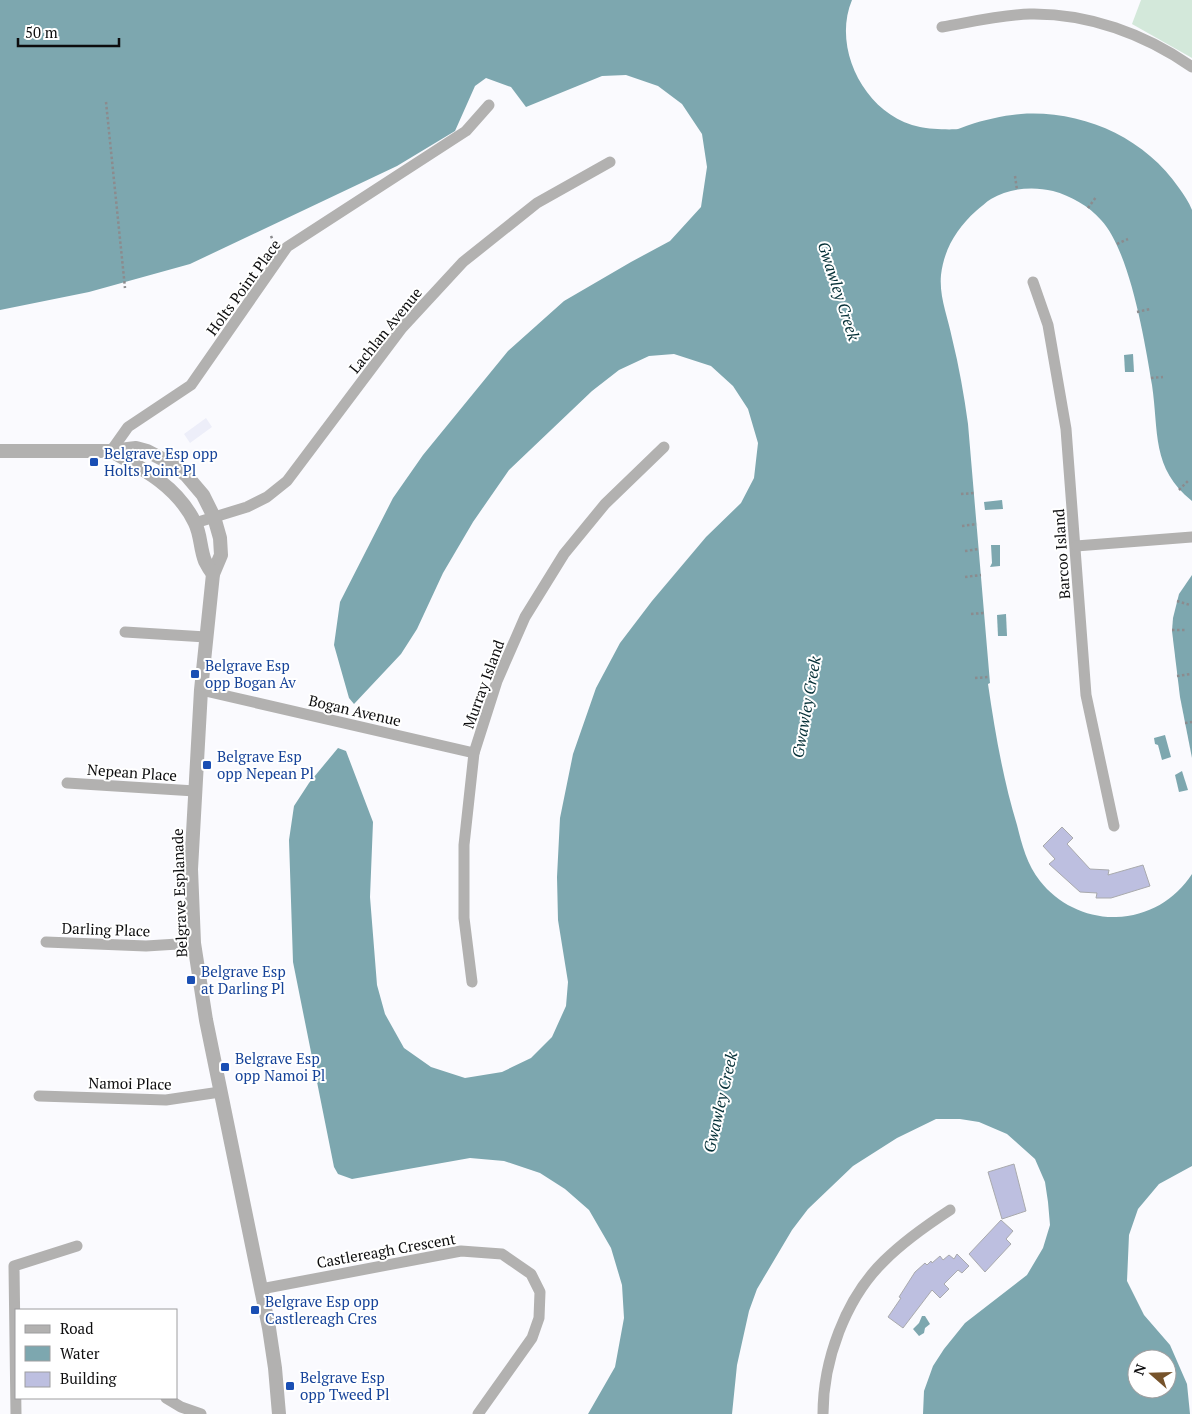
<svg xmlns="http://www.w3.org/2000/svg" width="1192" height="1414" viewBox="0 0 1192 1414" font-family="'PT Serif',serif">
	<rect width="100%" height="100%" fill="#fafafe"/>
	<polygon fill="#edeef9" points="206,418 212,427 190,443 184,434"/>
	<polygon fill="#d3e8da" points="1141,0 1192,0 1192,58 1132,24"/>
	<g fill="#7da7af" fill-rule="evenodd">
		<path d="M0,0H852C831,50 867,117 920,127C929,129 950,130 958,129C962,128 965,126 969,125C983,120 1006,115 1021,114C1082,110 1144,137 1179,188C1184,195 1189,202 1192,210V501C1151,468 1159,432 1152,385C1145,342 1130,251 1101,220C1089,206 1071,196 1053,191C1033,186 1009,188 991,199C986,202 981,207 976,211C957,228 944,249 941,275C939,297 948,317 952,338C959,366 964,395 968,424L990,683L988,684C995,732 1003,779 1017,825C1022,845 1027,865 1040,881C1058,904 1087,918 1116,917C1148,916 1175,900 1192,874V1166L1159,1184L1138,1209L1129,1235L1127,1281L1144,1315L1170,1345L1187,1384L1190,1414H923L924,1391L933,1366L944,1349L965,1323L1027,1275L1043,1248L1050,1225L1048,1202L1045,1182L1035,1159L1007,1134L979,1122L960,1119H936L897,1138L853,1166L808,1209L792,1230L757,1289L749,1311L737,1365L732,1414H588L615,1367L624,1318L622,1285L611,1248L589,1210L565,1189L540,1173L504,1161L470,1158L352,1179L338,1174L334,1167L293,962L289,840L294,806L309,783L338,748L346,751L373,822L370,897L377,985L385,1014L404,1048L431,1067L465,1078L502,1072L531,1058L552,1037L566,1006L568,982L558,920L557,877L560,818L573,754L596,688L620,643L652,601L706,537L741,503L754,478L758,443L748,409L733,386L711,366L674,354L649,356L619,370L592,391L509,470L473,522L443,573L417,629L401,654L354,704L349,698L334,645L340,602L393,498L423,455L508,351L564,301L631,262L670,241L701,207L707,167L702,134L682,104L658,86L626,75L602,76L526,107L511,87L486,78L475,86L455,131L397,166L190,264L89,292L0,310ZM1137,1359H1167V1389H1137Z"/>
		<polygon points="1133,354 1134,372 1125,372 1124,355"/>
		<polygon points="1002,500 1003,509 985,510 984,502"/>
		<polygon points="991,545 1000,545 1000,566 990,567 992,563"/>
		<polygon points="1192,575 1192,758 1180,697 1172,631 1173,618 1179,594"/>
		<polygon points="1006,614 1007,636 998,636 997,615"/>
		<polygon points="1165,735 1171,757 1162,760 1158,745 1155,744 1154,738"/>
		<polygon points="1182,771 1188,790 1179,792 1175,775"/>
		<polygon points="922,1316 925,1316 930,1324 925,1328 924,1333 919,1336 913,1329 919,1323"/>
	</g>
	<g fill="#bdbfe0" stroke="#a9aaad">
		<polygon points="1062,827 1073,838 1067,844 1090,869 1109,870 1108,875 1143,865 1150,886 1111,898 1096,898 1097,893 1080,892 1049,864 1055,859 1043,846"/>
		<polygon points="1014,1164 1026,1211 1002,1219 988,1172"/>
		<polygon points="1001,1220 1013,1231 1006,1239 1011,1244 985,1272 969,1254"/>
		<polygon points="957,1254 969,1266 962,1273 958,1270 944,1284 949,1289 940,1298 932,1290 903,1328 888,1317 901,1298 899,1297 915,1272 925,1263 927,1265 931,1261 932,1263 940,1256 943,1260 949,1255 954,1259"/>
	</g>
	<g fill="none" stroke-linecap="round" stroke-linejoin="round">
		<g stroke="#8b8b8e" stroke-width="2.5" stroke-dasharray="2.5 2.5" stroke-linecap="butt">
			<polyline points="106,102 125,288"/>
			<polyline points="1015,176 1017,190"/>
			<polyline points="1088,208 1096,197"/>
			<polyline points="271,236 274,243"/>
			<polyline points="1117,244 1128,239"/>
			<polyline points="1137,312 1150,309"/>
			<polyline points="1151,378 1163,377"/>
			<polyline points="1179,490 1188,481"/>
			<polyline points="961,494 975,493"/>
			<polyline points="962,526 977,524"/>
			<polyline points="965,551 979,549"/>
			<polyline points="965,577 981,575"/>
			<polyline points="1177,601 1190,605"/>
			<polyline points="971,614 984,613"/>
			<polyline points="1172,630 1185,630"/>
			<polyline points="1177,676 1191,674"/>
			<polyline points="975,678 989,677"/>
			<polyline points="1185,723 1192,722"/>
		</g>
		<g stroke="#b2b1b0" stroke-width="11">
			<path d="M942,27C971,22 1000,15 1030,14C1088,13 1145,34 1192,67"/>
			<polyline points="1033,282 1048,325 1066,429 1086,695 1114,826"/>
			<polyline points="111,451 128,427 191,385 287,247 466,131 489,105"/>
			<polyline points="195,523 247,507 267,497 287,481 402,328 463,262 537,203 610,162"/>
			<polyline points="1076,546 1192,537"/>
			<polyline points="125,632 206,637"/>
			<polyline points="201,690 474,753"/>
			<polyline points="67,783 195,791"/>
			<polyline points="46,942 146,946 194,943"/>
			<polyline points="472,982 464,918 464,845 474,753 497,681 525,617 564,554 605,504 664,447"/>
			<polyline points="39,1096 166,1100 220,1092"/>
			<polyline points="261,1289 461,1251 502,1254 531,1274 540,1292 539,1318 532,1338 478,1414"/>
			<polyline points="166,1398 181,1407 201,1414"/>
			<polyline points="16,1414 14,1266 77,1246"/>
			<path d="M823,1414C823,1361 845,1299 884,1261C904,1241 927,1225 950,1210"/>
		</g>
		<g stroke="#b2b1b0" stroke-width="14">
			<polyline points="0,451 111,451 136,448 147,451 174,465 186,475 203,495 214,517 220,538 221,555 213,574 201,690 191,869 194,943 206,1020 269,1328 275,1368 279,1414"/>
			<path d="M111,451C144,469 178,487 195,523C201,535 200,549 205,561C207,565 210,570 213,574"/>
		</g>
	</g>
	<g fill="#1a4fb4" stroke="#fff" stroke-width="2">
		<rect x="89" y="457" width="10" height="10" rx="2.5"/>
		<rect x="190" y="669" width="10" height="10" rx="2.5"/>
		<rect x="202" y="760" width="10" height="10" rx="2.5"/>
		<rect x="186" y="975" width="10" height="10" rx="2.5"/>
		<rect x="220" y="1062" width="10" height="10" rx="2.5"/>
		<rect x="250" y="1305" width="10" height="10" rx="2.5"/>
		<rect x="285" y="1381" width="10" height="10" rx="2.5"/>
	</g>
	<g text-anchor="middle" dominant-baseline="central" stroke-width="4" stroke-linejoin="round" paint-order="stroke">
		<g font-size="15" fill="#0d0d0e" stroke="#fff">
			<text transform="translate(243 287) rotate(-54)">Holts Point Place</text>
			<text transform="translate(385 330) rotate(-51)">Lachlan Avenue</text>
			<text transform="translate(1061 554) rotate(-94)">Barcoo Island</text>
			<text transform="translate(483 684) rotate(-70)">Murray Island</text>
			<text transform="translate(355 710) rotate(13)">Bogan Avenue</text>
			<text transform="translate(132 772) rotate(4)">Nepean Place</text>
			<text transform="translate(179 893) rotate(-92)">Belgrave Esplanade</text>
			<text transform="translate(106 929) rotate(2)">Darling Place</text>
			<text transform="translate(130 1083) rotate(1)">Namoi Place</text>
			<text transform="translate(386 1250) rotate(-10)">Castlereagh Crescent</text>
		</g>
		<g font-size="15" fill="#164399" stroke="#fff" text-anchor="start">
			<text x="104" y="453">Belgrave Esp opp<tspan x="104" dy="17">Holts Point Pl</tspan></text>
			<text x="205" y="665">Belgrave Esp<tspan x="205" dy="17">opp Bogan Av</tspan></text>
			<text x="217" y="756">Belgrave Esp<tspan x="217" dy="17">opp Nepean Pl</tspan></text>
			<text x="201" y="971">Belgrave Esp<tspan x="201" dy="17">at Darling Pl</tspan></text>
			<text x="235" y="1058">Belgrave Esp<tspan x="235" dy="17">opp Namoi Pl</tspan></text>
			<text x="265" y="1301">Belgrave Esp opp<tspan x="265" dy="17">Castlereagh Cres</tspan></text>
			<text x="300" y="1377">Belgrave Esp<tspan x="300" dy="17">opp Tweed Pl</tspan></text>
		</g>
		<g font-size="16" font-style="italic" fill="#042f36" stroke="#fff">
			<text transform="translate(839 291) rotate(72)">Gwawley Creek</text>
			<text transform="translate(806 707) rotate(-80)">Gwawley Creek</text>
			<text transform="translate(720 1102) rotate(-77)">Gwawley Creek</text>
		</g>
	</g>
	<rect x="15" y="1309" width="162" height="90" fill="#ffffff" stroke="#9e9e9f"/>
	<rect x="25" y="1325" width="25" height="8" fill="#b2b1b0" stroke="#9e9e9f"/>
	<text x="60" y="1334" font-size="15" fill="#0d0d0e">Road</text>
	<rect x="25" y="1346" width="25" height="15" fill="#7da7af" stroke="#9e9e9f"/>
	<text x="60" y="1359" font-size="15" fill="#0d0d0e">Water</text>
	<rect x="25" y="1372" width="25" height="15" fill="#bdbfe0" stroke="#9e9e9f"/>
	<text x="60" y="1384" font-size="15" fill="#0d0d0e">Building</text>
	<g transform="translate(1152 1374) rotate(290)"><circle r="24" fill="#ffffff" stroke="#9e9e9f"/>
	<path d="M0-4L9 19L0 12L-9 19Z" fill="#76532b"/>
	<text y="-8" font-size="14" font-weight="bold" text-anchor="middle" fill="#0d0d0e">N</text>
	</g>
	<path d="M18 38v8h101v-8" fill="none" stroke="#0d0d0e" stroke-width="2.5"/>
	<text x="25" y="38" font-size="15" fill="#0d0d0e" stroke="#ffffff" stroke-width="4" paint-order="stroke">50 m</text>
</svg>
